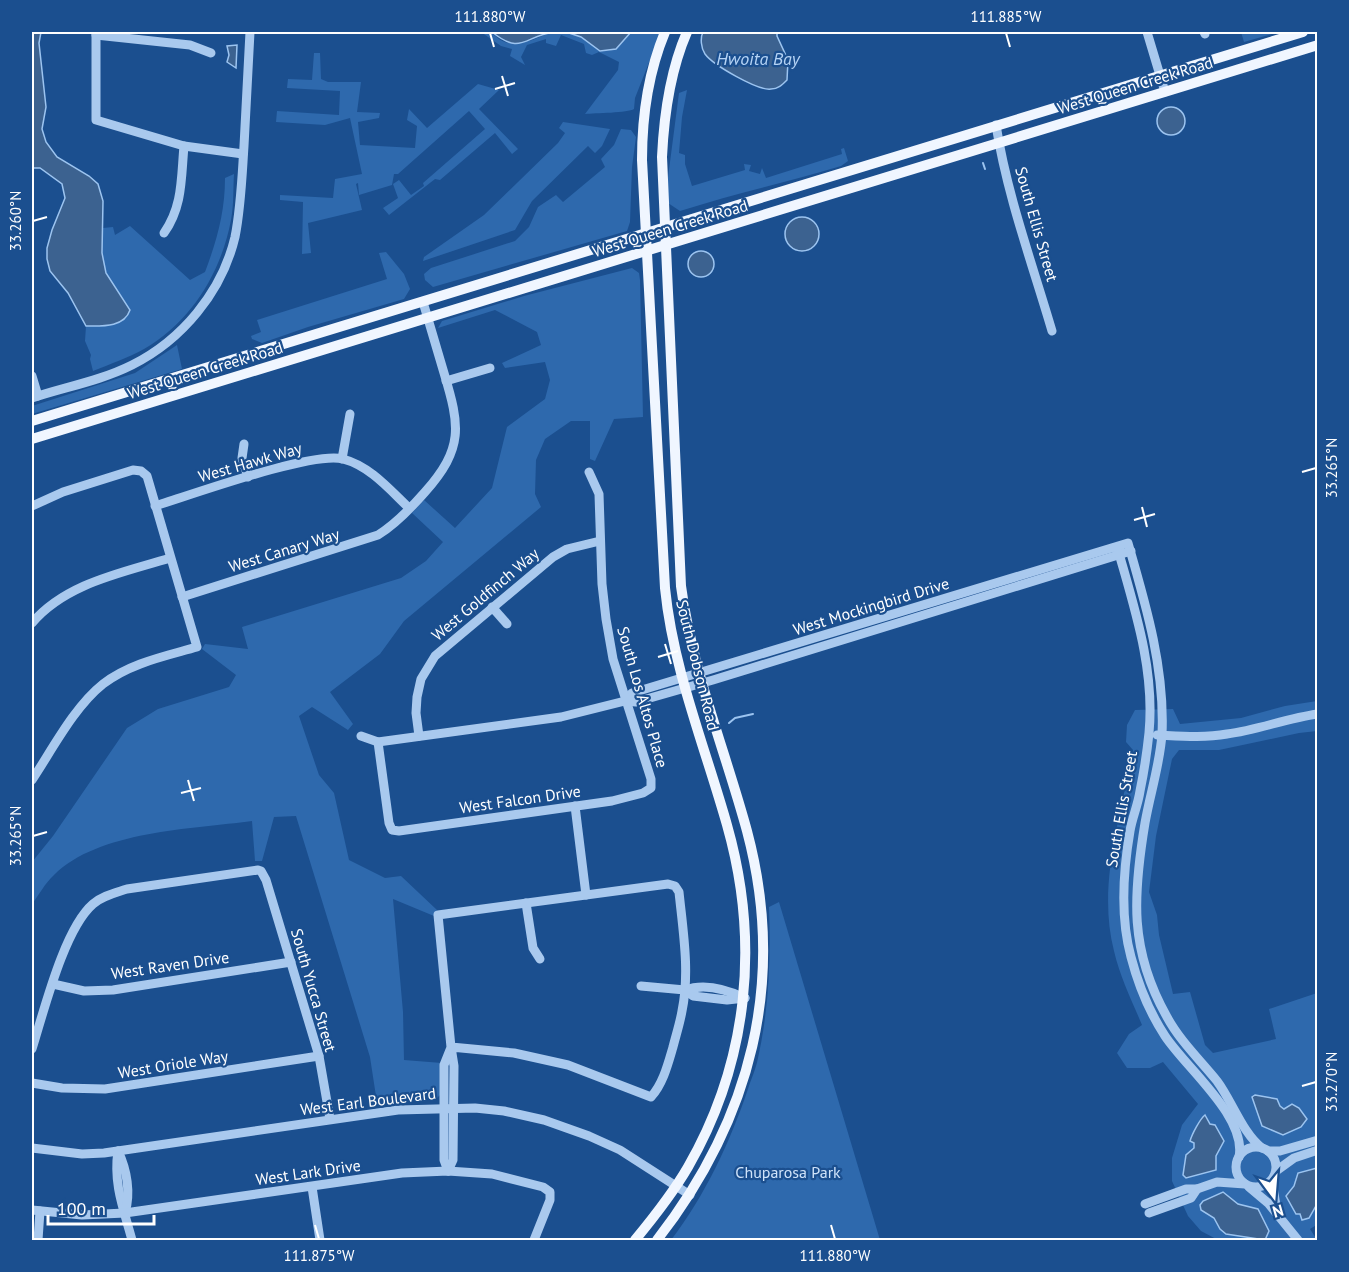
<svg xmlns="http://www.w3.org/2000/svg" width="1349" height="1272" viewBox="0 0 1349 1272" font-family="'PT Sans',sans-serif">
	<rect width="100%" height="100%" fill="#1b4f8f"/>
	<g fill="#2e69ad">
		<path d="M481,32C496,31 494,38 505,42C509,44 520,43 524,42C538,40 548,30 564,32C595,35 603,72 631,32H661L635,98L634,109C628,113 595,113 585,114L618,70L619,62L599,52L592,55L586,53L584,44L561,35L556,46L546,43V39L527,45L521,57L525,65L510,56L512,49L501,46Z"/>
		<polygon points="1241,32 1279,32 1244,42"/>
		<polygon points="314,53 320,53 321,79 328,82 361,82 357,112 380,113 379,118 358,122 360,145 415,148 417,126 407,120 409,109 427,128 478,84 499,90 479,109 518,149 512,154 495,133 440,180 435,179 389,215 383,208 398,198 393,184 399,180 411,195 424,186 423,183 485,129 469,111 398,174 394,174 392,185 359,195 358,183 356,184 362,210 308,223 311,253 302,254 303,202 280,200 280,195 333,198 335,179 362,174 350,118 325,125 276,122 277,111 339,115 340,91 287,88 288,79 312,80"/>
		<path d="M687,90L682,117L679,153L685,155V164L692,186L745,170L744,164L751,165L749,171L760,174L762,168L766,178L842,154L841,149L844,148L848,161L841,166C788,182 733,194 680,211L668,203L667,185L679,93Z"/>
		<polygon points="563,122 610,129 602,146 595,153 588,146 532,201 515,230 423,261 424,257 484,215 558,143 565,133 559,128"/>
		<polygon points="621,129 631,130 636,137 632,167 630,222 627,231 433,287 425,280 424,274 431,268 515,241 529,227 538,207 556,195 563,202 605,167 601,159 614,145"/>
		<path d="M234,174C233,189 234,205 231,220C221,273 191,322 144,349C128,358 110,364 93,371L90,359L91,355L85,341L86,326C103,326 114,326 128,315C127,304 122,300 116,291C103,272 99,250 103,228L113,227L115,235L130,226L190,280L205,272C217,240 225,212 225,178Z"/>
		<polygon points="386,252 404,274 410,289 404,299 308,327 262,343 252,339 251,336 261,332 257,320 387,279 379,253"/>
		<path d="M632,268L639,273L640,280L643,417L614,419L595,461L590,459V421H571L545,439L536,460L535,494L541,507L404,621L380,654L330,692L353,724L348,730L312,707L299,716L319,775L334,793L349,860L385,878L401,876L437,910L434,916L393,899L403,1012L404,1060L442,1063L441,1094L437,1098L396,1099L377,1103L370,1057L296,816L274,817L262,861H255L252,821C192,829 98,831 54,875C45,883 39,895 32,904V862L53,836L127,728L158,709L229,687L236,675L202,649L205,644L248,649L242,627L401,578L426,561L443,542L412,513L424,500L455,528L492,488L507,427L545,399L550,380L545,362L505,368L502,363L541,345L537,332L495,310L438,328L442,321L524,296Z"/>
		<polygon points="177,345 182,369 32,414 32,406 135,373"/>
		<path d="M1317,701V731L1299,733L1219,750H1179L1172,759L1156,836L1149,892L1157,915L1159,935L1173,994L1190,992L1205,1045L1213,1053L1276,1039L1269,1009L1317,993L1318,1224L1310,1229L1317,1240H1218L1201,1231L1188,1216L1172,1181V1158L1182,1125L1198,1104L1163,1062L1150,1068H1127L1117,1053L1129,1034L1142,1025C1132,1001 1120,977 1114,951C1097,885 1121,816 1133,750L1126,742L1127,725L1135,710L1173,709L1180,724L1241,718L1285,706Z"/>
		<path d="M779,902L880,1240H671C705,1196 730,1142 748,1089C751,1079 756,1069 758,1058C769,1009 771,957 769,907Z"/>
	</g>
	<g fill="#3c6290" stroke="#9cc4f0" stroke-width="1.5">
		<path d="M32,32H41L39,43L46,107L42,129L46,142L57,157L89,176L98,184L103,201L102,253L106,273L130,310C124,328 101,326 86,326L68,293L50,271L47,259V248L52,230L65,198L62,184L40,168H32Z"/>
		<path d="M492,32H554C524,36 522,56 492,32Z"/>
		<polygon points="566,32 631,32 616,49 600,51 581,37"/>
		<path d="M703,32H777V36L788,60L787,80C782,85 778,89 771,89C758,91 713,65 705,54C701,48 700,38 703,32Z"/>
		<polygon points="237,45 236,68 227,62 229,55 227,46"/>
		<circle cx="1171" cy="121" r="14"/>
		<circle cx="802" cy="234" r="17"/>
		<circle cx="701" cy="264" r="13"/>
		<polygon points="1255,1095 1277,1099 1280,1106 1284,1109 1292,1104 1299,1108 1307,1119 1301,1127 1283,1135 1262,1126 1252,1097"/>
		<path d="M1205,1115L1210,1124L1215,1125L1224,1141L1216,1156V1170L1186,1178L1183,1175L1186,1155L1194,1148V1143L1190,1141C1192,1134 1200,1119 1205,1115Z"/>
		<polygon points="1317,1168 1317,1204 1309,1218 1302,1220 1300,1214 1296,1214 1286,1196 1294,1186 1298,1173"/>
		<polygon points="1223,1192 1238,1204 1258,1209 1269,1231 1265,1240 1226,1234 1220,1229 1214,1218 1201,1210 1200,1205 1203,1201"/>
	</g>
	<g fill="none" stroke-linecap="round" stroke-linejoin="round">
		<g stroke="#9cc4f0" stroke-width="2">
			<polyline points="983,163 985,169"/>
			<polyline points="729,723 735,718 753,714"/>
		</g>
		<g stroke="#a9c9ee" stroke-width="9">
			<polyline points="96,32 96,120 184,146 243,154"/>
			<polyline points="1147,32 1165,92"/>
			<polyline points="1204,32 1205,34"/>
			<polyline points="96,35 190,45 211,53"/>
			<path d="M996,125C1007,195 1032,263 1052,331"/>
			<path d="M164,233C183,206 181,178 184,146"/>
			<polyline points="32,376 38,396"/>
			<polyline points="446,381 490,368"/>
			<path d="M32,398C65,387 100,381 132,365C182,340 222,292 235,237C241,207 242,176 244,146C246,108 248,70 250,32"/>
			<polyline points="244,444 242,458 248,477"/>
			<polyline points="342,459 350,414"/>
			<path d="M32,506L63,492L133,470L141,471L147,476L197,647C166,656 130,663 103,684C74,707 52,750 32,780"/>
			<path d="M155,506C191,495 312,451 343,459C370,466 390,490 409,508"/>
			<path d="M1118,550C1135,610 1155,670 1149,733C1147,752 1144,772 1140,791C1138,805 1132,818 1130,831C1123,872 1120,917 1131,957C1138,984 1150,1013 1165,1036C1186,1068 1247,1117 1239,1157"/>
			<path d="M182,597L378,535C396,524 411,508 425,492C464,448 460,426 444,373C437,349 430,325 423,302"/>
			<polyline points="492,607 507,624"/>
			<path d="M32,623C66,583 122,573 170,558"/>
			<path d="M625,701L632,693L1128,543C1146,605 1165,669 1162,734C1160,764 1150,794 1145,823C1133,895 1129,950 1167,1017C1180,1041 1200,1060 1217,1081C1232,1101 1243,1134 1262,1148"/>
			<path d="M1157,735C1180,736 1204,738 1227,734C1258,730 1287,718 1318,714"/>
			<polyline points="361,736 378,742 561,717 625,701 636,702 713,680 1131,551"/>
			<polyline points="419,736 416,713 417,697 421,679 435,656 553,557 567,549 600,541"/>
			<polyline points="378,742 389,823 392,830 399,831 612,801 643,793 651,788 651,779 613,659 606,619 602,584 599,494 589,472"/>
			<polyline points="575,806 586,895"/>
			<polyline points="526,903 533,948 540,959"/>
			<polyline points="53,984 84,991 113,990 291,962"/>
			<polyline points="641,986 685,990 693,996 727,1000 745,998"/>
			<path d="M685,990C704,983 726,989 745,998"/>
			<path d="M32,1049C44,1011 64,929 93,904C102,896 115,893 127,889L258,870L261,871L266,880L319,1056L330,1119"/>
			<polyline points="32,1083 62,1088 105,1089 319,1056"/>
			<circle cx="1256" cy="1167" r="20"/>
			<polyline points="32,1148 82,1154 104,1153 398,1110 475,1108 504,1111 544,1120 589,1136 620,1150 690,1195"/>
			<path d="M118,1151C113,1184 124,1210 132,1240"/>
			<path d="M118,1151C127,1170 131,1193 125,1213"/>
			<polyline points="1268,1151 1280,1151 1318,1140"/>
			<path d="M448,1171L453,1160L454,1066L451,1047L438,915L668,884L675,886L679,892C683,931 690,972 682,1011C680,1023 676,1035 673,1047C668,1064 663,1084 651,1097L568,1065L514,1053L451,1047"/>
			<polyline points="448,1171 444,1160 444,1065 450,1050"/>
			<polyline points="1276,1171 1294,1158 1318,1150"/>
			<polyline points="1272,1181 1277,1212"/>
			<polyline points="312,1187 320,1240"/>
			<polyline points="1249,1187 1268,1203 1298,1240"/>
			<polyline points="1145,1204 1186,1189 1197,1189 1217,1182 1245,1184"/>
			<polyline points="32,1210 82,1215 125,1213 402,1173 448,1171 492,1174 543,1187 550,1192 550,1200 534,1240"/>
			<polyline points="1149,1213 1191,1198 1197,1189"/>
			<polyline points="38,1240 40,1211"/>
		</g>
		<g stroke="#f0f6ff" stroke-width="10">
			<polyline points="32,421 1303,32"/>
			<polyline points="32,439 1318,45"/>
			<path d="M635,1240C654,1217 673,1193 688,1167C749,1061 760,941 727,825C705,747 673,669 665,588L642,160C642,116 648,73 665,32"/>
			<path d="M657,1240C751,1119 787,981 747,831C725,750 692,670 681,586L662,157C664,114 670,71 687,32"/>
		</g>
	</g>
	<path fill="none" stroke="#fff" stroke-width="2" d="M490,33L494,47M1006,33L1010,47M502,76L508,96M495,89L515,83M33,221L47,217M1302,472L1316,468M1142,507L1147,527M1134,520L1155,514M665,644L671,664M658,657L678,651M188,780L194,801M181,793L201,788M33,836L47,832M1302,1086L1316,1082M315,1225L319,1239M831,1225L835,1239"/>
	<g text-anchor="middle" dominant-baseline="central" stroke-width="4.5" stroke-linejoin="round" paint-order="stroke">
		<g font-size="16" fill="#fff" stroke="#1b4f8f">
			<text transform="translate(1135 85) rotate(-17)">West Queen Creek Road</text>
			<text transform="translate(1037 224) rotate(74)">South Ellis Street</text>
			<text transform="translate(670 228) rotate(-17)">West Queen Creek Road</text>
			<text transform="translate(205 370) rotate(-17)">West Queen Creek Road</text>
			<text transform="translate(250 462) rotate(-16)">West Hawk Way</text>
			<text transform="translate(284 550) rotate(-17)">West Canary Way</text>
			<text transform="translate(485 594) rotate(-40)">West Goldfinch Way</text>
			<text transform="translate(871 606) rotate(-17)">West Mockingbird Drive</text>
			<text transform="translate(698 665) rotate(76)">South Dobson Road</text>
			<text transform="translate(643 697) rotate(74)">South Los Altos Place</text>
			<text transform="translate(520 799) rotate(-8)">West Falcon Drive</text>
			<text transform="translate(1121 809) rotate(-80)">South Ellis Street</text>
			<text transform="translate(170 965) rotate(-8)">West Raven Drive</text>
			<text transform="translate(314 990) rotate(74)">South Yucca Street</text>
			<text transform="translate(173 1064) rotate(-9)">West Oriole Way</text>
			<text transform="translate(368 1101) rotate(-7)">West Earl Boulevard</text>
			<text transform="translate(308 1172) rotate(-8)">West Lark Drive</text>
		</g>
		<g font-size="16" fill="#cfe3fa" stroke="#1b4f8f">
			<text x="788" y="1172">Chuparosa Park</text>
		</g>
		<g font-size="18" font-style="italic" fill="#b5d3f5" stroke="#1b4f8f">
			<text x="758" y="58">Hwoita Bay</text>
		</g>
	</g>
	<rect width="1349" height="1272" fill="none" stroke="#1b4f8f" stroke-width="66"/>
	<g transform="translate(1274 1197) rotate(164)" stroke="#1b4f8f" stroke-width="4.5" paint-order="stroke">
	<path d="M0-4.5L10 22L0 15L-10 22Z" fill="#ffffff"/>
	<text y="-9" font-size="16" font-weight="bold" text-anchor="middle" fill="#ffffff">N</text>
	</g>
	<path d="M48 1215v9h106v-9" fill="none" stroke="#ffffff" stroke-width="3"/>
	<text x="57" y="1215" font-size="18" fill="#ffffff" stroke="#1b4f8f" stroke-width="4.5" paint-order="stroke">100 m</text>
	<rect x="33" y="33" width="1283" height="1206" fill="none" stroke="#fff" stroke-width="2"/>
	<g font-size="15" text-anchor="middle" fill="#fff">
		<text x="490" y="22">111.880°W</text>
		<text x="1006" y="22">111.885°W</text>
		<text transform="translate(16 221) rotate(-90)" y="5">33.260°N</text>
		<text transform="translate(1332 468) rotate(-90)" y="5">33.265°N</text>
		<text transform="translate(16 836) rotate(-90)" y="5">33.265°N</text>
		<text transform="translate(1332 1082) rotate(-90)" y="5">33.270°N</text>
		<text x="319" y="1261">111.875°W</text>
		<text x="835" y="1261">111.880°W</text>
	</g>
</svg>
